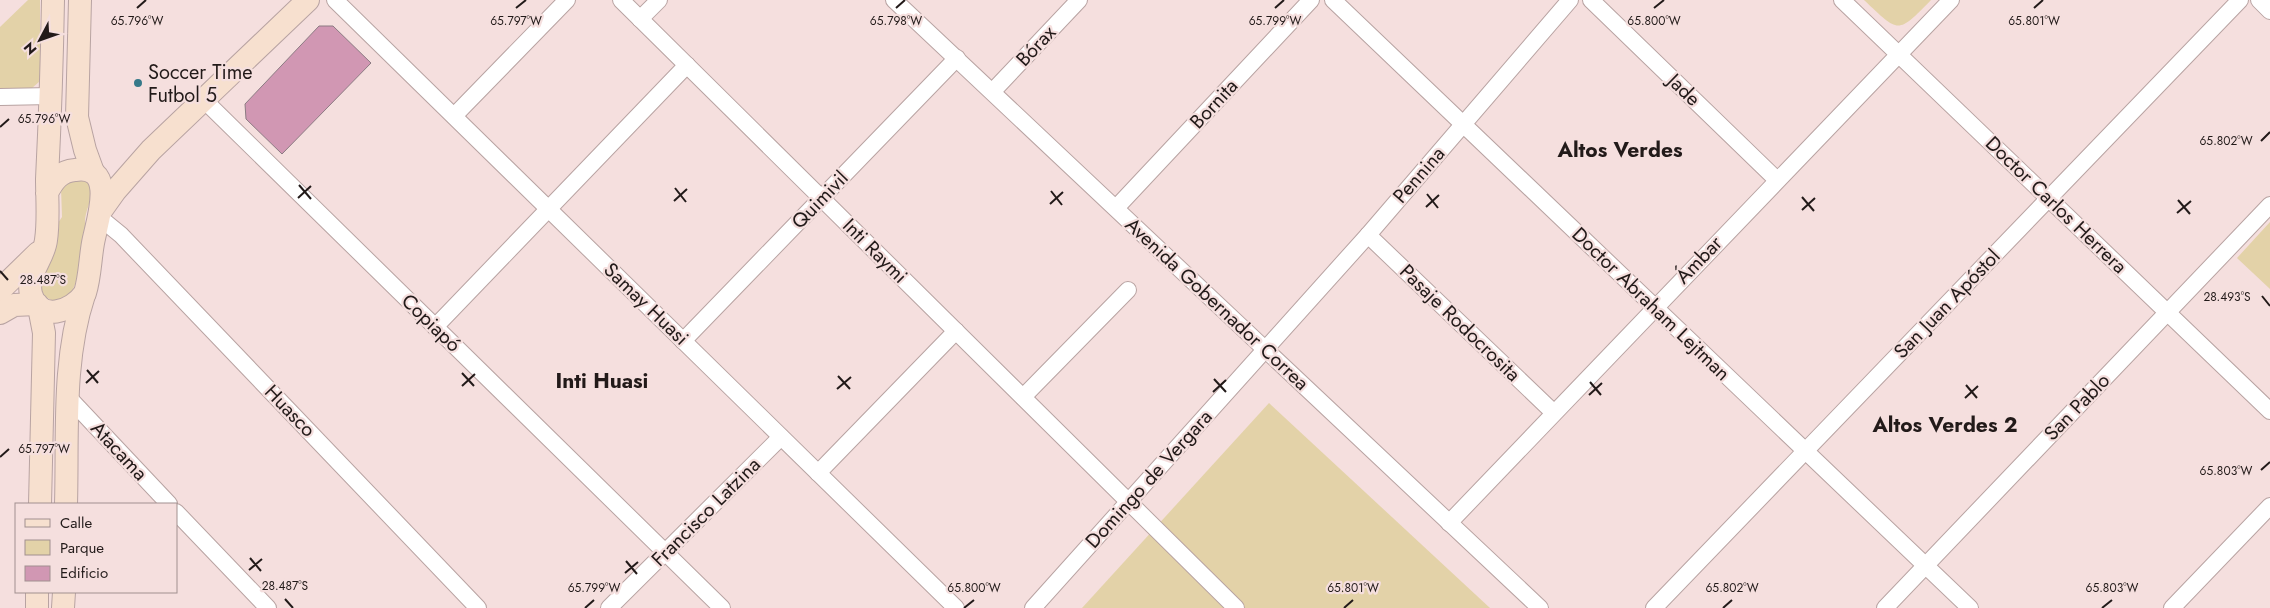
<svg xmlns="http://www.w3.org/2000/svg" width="2270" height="608" viewBox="0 0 2270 608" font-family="Jost,sans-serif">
	<rect width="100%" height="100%" fill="#f5dfde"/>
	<g fill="#e3d2a8">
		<polygon points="28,0 40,0 40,81 31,89 0,89 0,27"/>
		<path d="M1864,0H1931C1897,35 1899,33 1864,0Z"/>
		<path d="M80,177L95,187C92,196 85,213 85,221C86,238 79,284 69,297L53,301L44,296L38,281L58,223L62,217L61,188L64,183Z"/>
		<polygon points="2270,222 2270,289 2237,258"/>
		<polygon points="1269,403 1490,608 1082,608"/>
	</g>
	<polygon fill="#d197b3" stroke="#8c7b83" points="319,26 333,26 371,63 282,154 246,119 245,104"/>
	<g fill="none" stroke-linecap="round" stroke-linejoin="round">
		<g stroke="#b8a3a2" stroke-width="18">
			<g id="street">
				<polyline points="335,0 956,608"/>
				<polyline points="621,0 1236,608"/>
				<polyline points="894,0 1540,608"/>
				<polyline points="1333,0 1970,608"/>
				<polyline points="1591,0 1777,180"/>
				<polyline points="1842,0 2270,411"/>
				<polyline points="2259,0 2270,11"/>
				<polyline points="640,19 659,0"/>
				<polyline points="993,91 1079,0"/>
				<polyline points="0,97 51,96"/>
				<polyline points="205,101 722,608"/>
				<polyline points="454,116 567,0"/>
				<polyline points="1116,208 1311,0"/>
				<polyline points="99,217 121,235 478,608"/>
				<polyline points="1368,235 1553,412"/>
				<polyline points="435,327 687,65"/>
				<polyline points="683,341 957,58"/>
				<polyline points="1023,397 1128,290"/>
				<polyline points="69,398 169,504"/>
				<polyline points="818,473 956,331"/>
				<polyline points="176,512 268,608"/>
				<polyline points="1449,523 1951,0"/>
				<polyline points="609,608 781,437"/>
				<polyline points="1033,608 1368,235 1570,0"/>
				<polyline points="1654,608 2240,0"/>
				<polyline points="1885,608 2270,205"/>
				<polyline points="2172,608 2270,506"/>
			</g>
		</g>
		<g stroke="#b8a3a2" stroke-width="24">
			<g id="secondary">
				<polyline points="80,0 77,117 85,150 93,172"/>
				<path d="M47,193C53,181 60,171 75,170C118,164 97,221 93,243C90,260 90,277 85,293C72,312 39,323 31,294C26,274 44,259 46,240C49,220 47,199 47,179C50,119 52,60 53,0"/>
				<polyline points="100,212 115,191 151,150 308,0"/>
				<polyline points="0,290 38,253"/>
				<polyline points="39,307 44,333 40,504"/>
				<polyline points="0,313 14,305 37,304"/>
				<path d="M66,504C68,435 62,361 84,295"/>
				<polyline points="37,608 37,592"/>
				<polyline points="63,608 64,592"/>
			</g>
		</g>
		<use href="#street" stroke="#fff" stroke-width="16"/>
		<use href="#secondary" stroke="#f7e0cf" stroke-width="22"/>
	</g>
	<path fill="none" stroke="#221a19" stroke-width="2" d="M137,8L146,0M516,8L526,0M896,8L905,0M1275,8L1284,0M1654,8L1664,0M2034,8L2043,0M0,127L9,119M2261,141L2270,132M299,185L311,199M675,188L686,202M1051,191L1062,205M1427,194L1438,208M1802,197L1814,211M298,198L311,186M2178,200L2190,214M674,201L687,189M1050,204L1063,192M1426,207L1439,195M1802,210L1815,198M2177,213L2191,201M0,271L8,280M2262,296L2270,306M87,370L98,383M462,373L474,386M838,376L850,389M1214,379L1226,392M1590,382L1601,395M86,383L99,371M1966,385L1977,398M462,386L475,374M837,389L851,377M1213,392L1226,380M1589,395L1602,383M1965,398L1978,386M0,457L9,449M2261,470L2270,462M250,558L261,571M626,561L637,574M249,570L262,559M625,573L638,562M285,599L293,608M585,608L594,600M964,608L974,600M1344,608L1353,600M1723,608L1732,600M2102,608L2112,600"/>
	<circle fill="#367989" stroke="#f5dfde" stroke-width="2" cx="138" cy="83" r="5"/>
	<g text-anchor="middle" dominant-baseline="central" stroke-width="4.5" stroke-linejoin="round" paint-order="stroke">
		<g font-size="20" fill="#221a19" stroke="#f5dfde">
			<text transform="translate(1036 46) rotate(-47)">Bórax</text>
			<text transform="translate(1684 90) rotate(44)">Jade</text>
			<text transform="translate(1214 104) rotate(-47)">Bornita</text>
			<text transform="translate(1419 175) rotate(-49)">Pennina</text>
			<text transform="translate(820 200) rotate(-46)">Quimivil</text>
			<text transform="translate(2056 205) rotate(44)">Doctor Carlos Herrera</text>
			<text transform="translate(875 251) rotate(45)">Inti Raymi</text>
			<text transform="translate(1699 260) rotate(-46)">Ámbar</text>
			<text transform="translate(646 304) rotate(44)">Samay Huasi</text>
			<text transform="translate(1217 304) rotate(43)">Avenida Gobernador Correa</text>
			<text transform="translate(1651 304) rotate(44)">Doctor Abraham Lejtman</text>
			<text transform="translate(1947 304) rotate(-46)">San Juan Apóstol</text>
			<text transform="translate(431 323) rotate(44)">Copiapó</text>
			<text transform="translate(1460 323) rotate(44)">Pasaje Rodocrosita</text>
			<text transform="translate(2077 407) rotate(-46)">San Pablo</text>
			<text transform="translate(290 411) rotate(46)">Huasco</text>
			<text transform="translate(119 451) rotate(47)">Atacama</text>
			<text transform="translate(1149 479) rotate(-48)">Domingo de Vergara</text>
			<text transform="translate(706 512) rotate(-45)">Francisco Latzina</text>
		</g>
		<g font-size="20" fill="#221a19" stroke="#f5dfde" text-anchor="start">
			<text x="148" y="72">Soccer Time<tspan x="148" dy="23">Futbol 5</tspan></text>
		</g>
		<g font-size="21" font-weight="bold" fill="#221a19" stroke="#f5dfde">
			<text x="1620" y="150">Altos Verdes</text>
			<text x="602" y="381">Inti Huasi</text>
			<text x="1945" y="425">Altos Verdes 2</text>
		</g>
	</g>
	<g font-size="12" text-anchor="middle" fill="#221a19" stroke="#f5dfde" stroke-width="4.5" stroke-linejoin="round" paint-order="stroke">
		<text x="137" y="25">65.796°W</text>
		<text x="516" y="25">65.797°W</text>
		<text x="896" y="25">65.798°W</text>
		<text x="1275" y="25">65.799°W</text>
		<text x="1654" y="25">65.800°W</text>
		<text x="2034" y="25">65.801°W</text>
		<text x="44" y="123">65.796°W</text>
		<text x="2226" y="145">65.802°W</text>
		<text x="43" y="284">28.487°S</text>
		<text x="2227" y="301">28.493°S</text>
		<text x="44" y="453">65.797°W</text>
		<text x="2226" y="475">65.803°W</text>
		<text x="285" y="590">28.487°S</text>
		<text x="594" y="592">65.799°W</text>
		<text x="974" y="592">65.800°W</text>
		<text x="1353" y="592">65.801°W</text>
		<text x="1732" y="592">65.802°W</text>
		<text x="2112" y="592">65.803°W</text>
	</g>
	<rect x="15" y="503" width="162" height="90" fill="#f5dfde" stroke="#a1908f"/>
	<rect x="25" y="519" width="25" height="8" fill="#f7e0cf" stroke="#a1908f"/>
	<text x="60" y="528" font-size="15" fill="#221a19">Calle</text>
	<rect x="25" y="540" width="25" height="15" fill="#e3d2a8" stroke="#a1908f"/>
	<text x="60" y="553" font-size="15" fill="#221a19">Parque</text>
	<rect x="25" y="566" width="25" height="15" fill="#d197b3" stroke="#a1908f"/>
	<text x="60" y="578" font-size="15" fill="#221a19">Edificio</text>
	<g transform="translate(40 40) rotate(229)" stroke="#f5dfde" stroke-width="4" paint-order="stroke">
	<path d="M0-4L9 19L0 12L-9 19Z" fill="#221a19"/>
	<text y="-8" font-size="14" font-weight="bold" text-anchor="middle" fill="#221a19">N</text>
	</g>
</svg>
